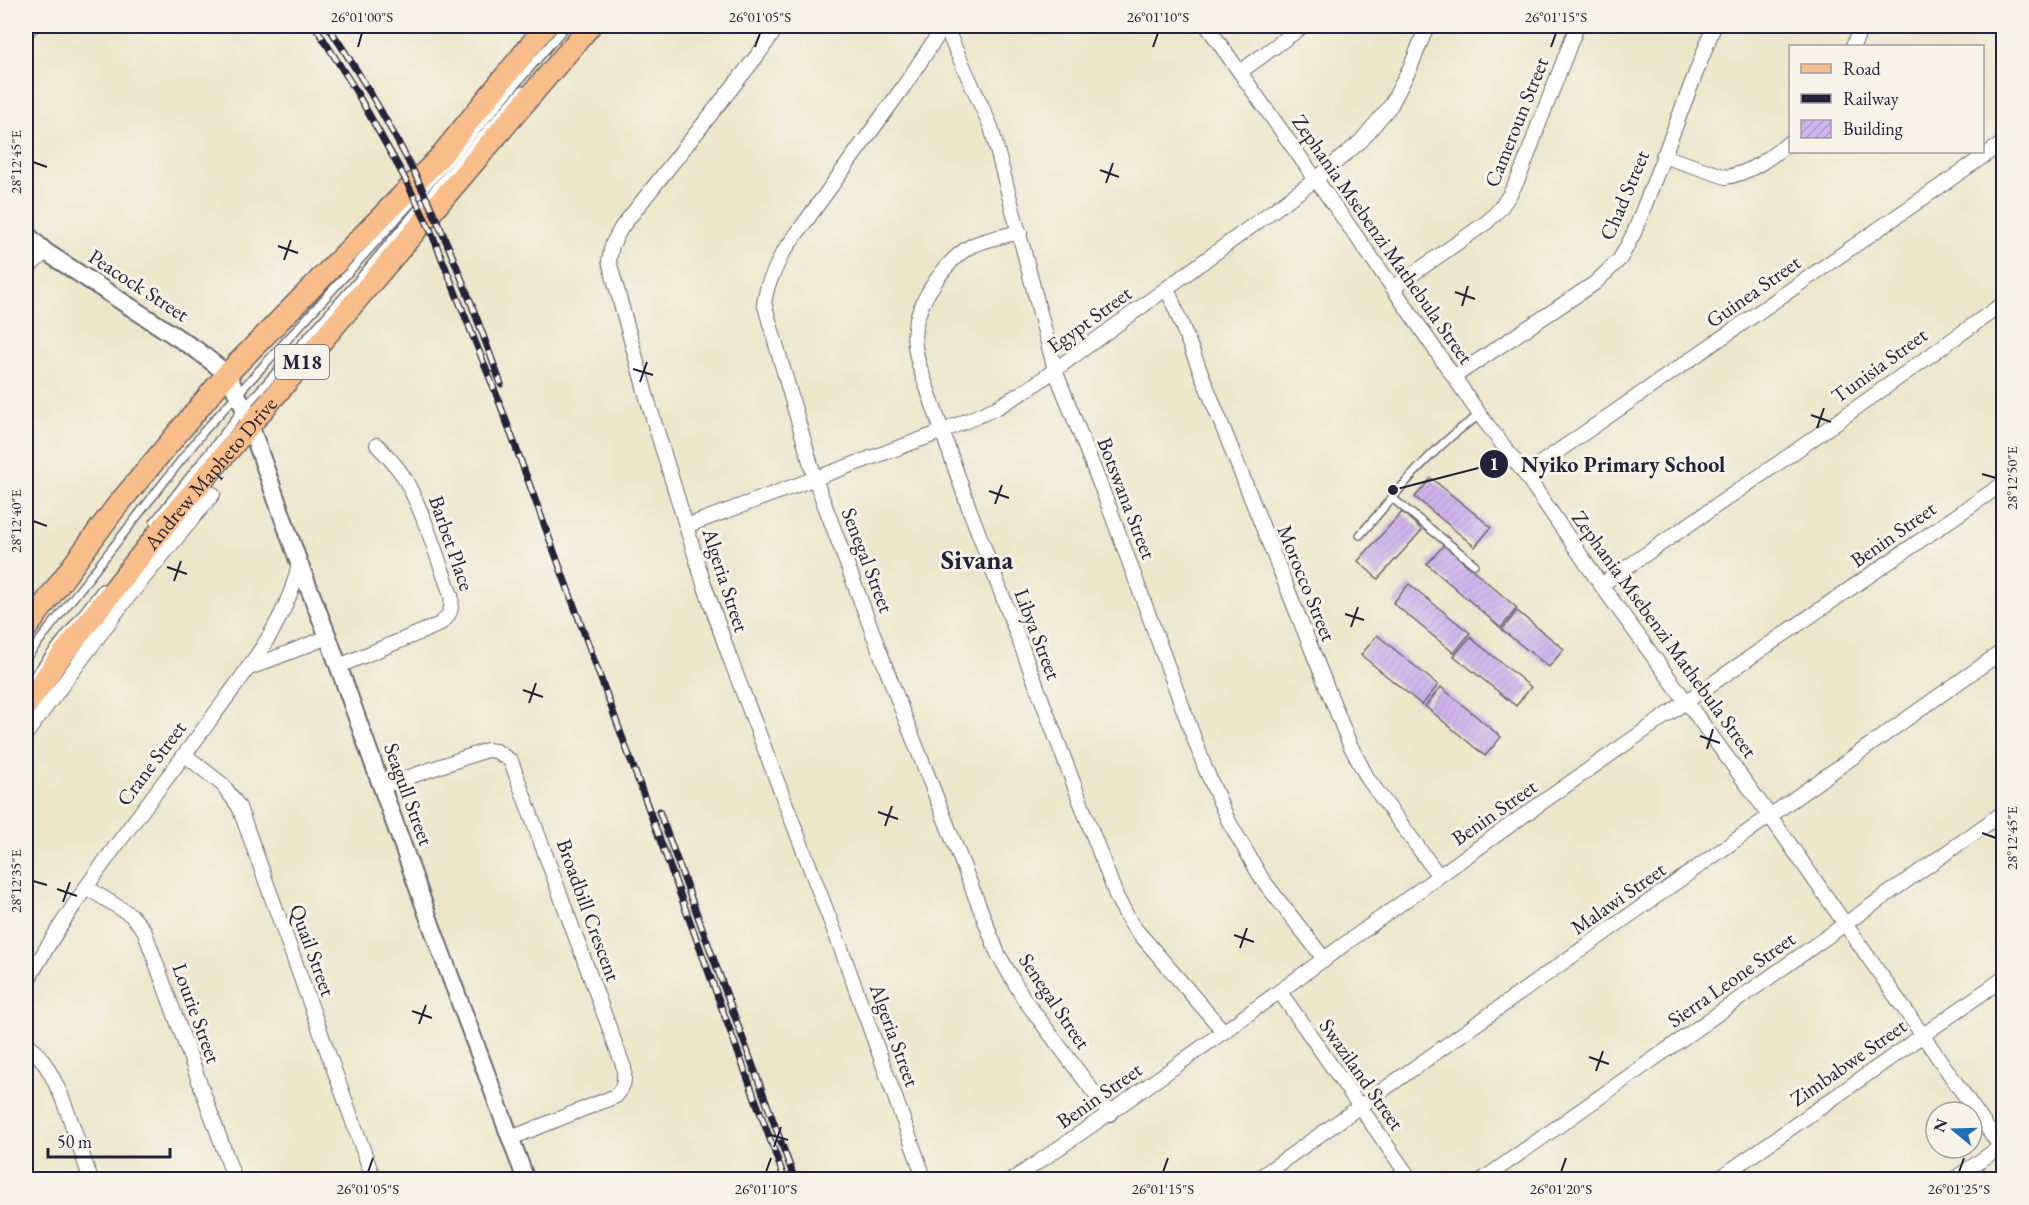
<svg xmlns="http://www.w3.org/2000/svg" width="2029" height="1205" viewBox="0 0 2029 1205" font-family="'EB Garamond',serif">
	<defs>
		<pattern id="building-hatch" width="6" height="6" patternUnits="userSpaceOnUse" patternTransform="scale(1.5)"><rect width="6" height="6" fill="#cfb3ec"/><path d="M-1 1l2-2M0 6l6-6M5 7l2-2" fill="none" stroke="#b19acb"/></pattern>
	</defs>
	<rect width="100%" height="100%" fill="#f7f3e8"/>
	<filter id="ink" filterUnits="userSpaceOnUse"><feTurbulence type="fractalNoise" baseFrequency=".0167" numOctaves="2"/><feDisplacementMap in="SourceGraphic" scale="12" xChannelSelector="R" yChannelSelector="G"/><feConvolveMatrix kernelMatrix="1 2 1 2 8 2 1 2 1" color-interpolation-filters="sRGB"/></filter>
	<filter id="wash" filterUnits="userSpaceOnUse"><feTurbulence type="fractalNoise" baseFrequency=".008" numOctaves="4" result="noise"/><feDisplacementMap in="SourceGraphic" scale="24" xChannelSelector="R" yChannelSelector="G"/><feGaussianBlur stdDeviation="1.35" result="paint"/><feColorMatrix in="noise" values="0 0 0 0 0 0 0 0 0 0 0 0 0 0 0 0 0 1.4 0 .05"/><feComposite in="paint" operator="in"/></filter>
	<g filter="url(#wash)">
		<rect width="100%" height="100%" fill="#ede6ca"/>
		<g id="blocks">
			<g fill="url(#building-hatch)">
				<polygon points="1431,478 1491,527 1475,547 1415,497"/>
				<polygon points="1402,512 1422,530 1378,579 1358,561"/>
				<polygon points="1444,545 1517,608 1501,628 1427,564"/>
				<polygon points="1409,584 1470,633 1454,653 1393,603"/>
				<polygon points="1517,611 1564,649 1549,667 1502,630"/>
				<polygon points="1377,635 1438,685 1422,705 1361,655"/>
				<polygon points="1470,637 1531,687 1516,706 1454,656"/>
				<polygon points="1441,687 1501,737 1485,756 1425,706"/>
			</g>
		</g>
	</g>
	<g filter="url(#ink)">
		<use href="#blocks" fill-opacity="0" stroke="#69676d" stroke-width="1.5"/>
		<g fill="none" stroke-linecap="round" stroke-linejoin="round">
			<g stroke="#69676d" stroke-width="10">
				<g id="service">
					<polyline points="1392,498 1474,564"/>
					<polyline points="154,522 244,408 353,286 438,185 522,90"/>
					<path d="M1360,535C1395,495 1435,443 1480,415"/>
					<polyline points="26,658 204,431 457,153 566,26"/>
					<polyline points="26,686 102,588"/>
				</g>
			</g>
			<g stroke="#69676d" stroke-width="16">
				<g id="minor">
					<polyline points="778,26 757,56 621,228 612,245 609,261 649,405 703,581 731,661 842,951 925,1180"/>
					<polyline points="944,26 904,86 782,254 768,285 764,303 815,479 898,700 998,954 1024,999 1110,1114"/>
					<polyline points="945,26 991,127 1055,370 1109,507 1205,768 1228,820 1262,879 1325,960"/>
					<polyline points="1207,26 1393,288 1480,415 1525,474 1601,585 1770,816 2004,1152"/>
					<polyline points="26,32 32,26"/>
					<polyline points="1853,46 1862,26"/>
					<polyline points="1240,72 1303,26"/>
					<path d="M1663,156L1726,177C1751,173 1771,157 1790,142"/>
					<path d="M1020,232C1003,236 986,239 971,246C946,260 919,300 915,328C913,341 916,353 919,365L969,508L1117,898L1132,925L1224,1032"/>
					<polyline points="26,269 46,252"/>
					<polyline points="1167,288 1350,745 1368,779 1439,876"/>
					<path d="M1393,288L1487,222C1517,196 1527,156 1540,121C1553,89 1565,57 1577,26"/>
					<polyline points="1455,376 1595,283 1620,259 1634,233 1714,26"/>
					<polyline points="1525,474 2004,142"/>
					<polyline points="686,526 941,432 996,408 1030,388 1315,180 1361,141 1391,105 1411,66 1427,26"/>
					<polyline points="1601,585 1790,455 2004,303"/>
					<path d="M339,666L438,625C450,617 453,609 451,595C437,557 425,516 406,481C399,467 387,456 377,445"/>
					<polyline points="247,669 328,637"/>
					<polyline points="26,734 124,602 213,494"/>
					<polyline points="185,755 223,785 239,807 374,1180"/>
					<path d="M383,786L487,750L496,751L511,761L624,1068C625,1080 624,1087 616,1096L511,1138"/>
					<polyline points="86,887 131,915 144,930 235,1180"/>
					<path d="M26,984C77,890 145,809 208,723C244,673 287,624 299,563"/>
					<polyline points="1280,992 1411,1180"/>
					<path d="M26,1042C59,1069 76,1139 91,1180"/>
					<path d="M1012,1180C1157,1082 1297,978 1439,876C1625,742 1815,613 2004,483"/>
					<polyline points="1256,1180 2004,650"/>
					<polyline points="1482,1180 2004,812"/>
					<polyline points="1717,1180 2004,978"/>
					<polyline points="1953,1180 2000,1147"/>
				</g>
			</g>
			<g stroke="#69676d" stroke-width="20">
				<polyline id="tertiary" points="26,234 46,252 198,351 227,374 244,408 299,563 328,637 433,930 526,1180"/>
			</g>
			<g stroke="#69676d" stroke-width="24">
				<g id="primary">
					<polyline points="26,629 116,507 227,374 439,158 546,26"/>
					<path id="s1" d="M26,706L55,664L164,526L590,26"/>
				</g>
			</g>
			<use href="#service" stroke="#fff" stroke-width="7"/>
			<use href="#minor" stroke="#fff" stroke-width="14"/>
			<use href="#tertiary" stroke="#fff" stroke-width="16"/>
			<use href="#primary" stroke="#f8bd89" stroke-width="21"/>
			<g stroke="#22223b" stroke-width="7">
				<g id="rail">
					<polyline points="315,26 353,86 401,171 430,229 497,396 785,1180"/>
					<path d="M328,26C364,80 398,138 426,197C455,257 478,321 501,384"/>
					<polyline points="659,811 795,1180"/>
				</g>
			</g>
			<use href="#rail" stroke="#f7f3e8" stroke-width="4.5" stroke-dasharray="14" stroke-linecap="butt"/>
		</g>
	</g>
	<path fill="none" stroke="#22223b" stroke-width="2" d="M358,47L362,33M755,47L760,33M1153,47L1158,33M1551,47L1556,33M33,162L47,167M1100,170L1119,177M1106,183L1113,163M278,246L298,253M284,260L291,240M1455,292L1475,299M1462,306L1468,286M633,369L653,375M640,382L647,362M1811,415L1831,422M1817,428L1824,408M1982,474L1996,478M989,491L1009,498M995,504L1002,485M33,521L47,526M167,567L187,574M174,581L181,561M1345,614L1364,620M1351,627L1358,607M523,690L543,697M529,703L536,683M1700,736L1720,743M1707,749L1713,729M878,812L898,819M885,826L892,806M1982,833L1996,838M33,881L47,885M57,889L77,896M63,902L70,882M1234,935L1254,942M1240,948L1247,928M412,1011L432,1018M419,1024L426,1005M1589,1057L1609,1064M1596,1071L1603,1051M768,1134L788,1140M774,1147L781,1127M368,1172L373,1158M766,1172L771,1158M1163,1172L1168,1158M1561,1172L1566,1158M1959,1172L1964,1158"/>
	<g text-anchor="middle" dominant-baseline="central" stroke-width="6" stroke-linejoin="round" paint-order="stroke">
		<rect fill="#f7f3e8" stroke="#62616f" stroke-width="1.5" x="275" y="345" width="54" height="34" rx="4.5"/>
		<g font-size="20" font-weight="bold" fill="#22223b">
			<text x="302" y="362">M18</text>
		</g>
		<g font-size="21" fill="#22223b" stroke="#f7f3e8">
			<text transform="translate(1516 122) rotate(-68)">Cameroun Street</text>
			<text transform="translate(1624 195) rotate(-67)">Chad Street</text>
			<text transform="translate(1383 239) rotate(55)">Zephania Msebenzi Mathebula Street</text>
			<text transform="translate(139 285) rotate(33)">Peacock Street</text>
			<text transform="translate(1753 291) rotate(-35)">Guinea Street</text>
			<text transform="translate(1089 319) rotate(-36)">Egypt Street</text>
			<text transform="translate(1879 365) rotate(-36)">Tunisia Street</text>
			<text stroke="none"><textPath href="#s1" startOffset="297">Andrew Mapheto Drive</textPath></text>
			<text transform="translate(1127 498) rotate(69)">Botswana Street</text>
			<text transform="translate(1893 534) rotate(-35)">Benin Street</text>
			<text transform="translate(452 543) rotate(71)">Barbet Place</text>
			<text transform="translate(868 560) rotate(69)">Senegal Street</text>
			<text transform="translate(726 580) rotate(72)">Algeria Street</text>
			<text transform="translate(1307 583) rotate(68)">Morocco Street</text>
			<text transform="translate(1038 634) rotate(69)">Libya Street</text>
			<text transform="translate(1665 634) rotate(54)">Zephania Msebenzi Mathebula Street</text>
			<text transform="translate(151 763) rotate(-53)">Crane Street</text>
			<text transform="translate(409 794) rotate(70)">Seagull Street</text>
			<text transform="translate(1494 812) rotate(-35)">Benin Street</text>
			<text transform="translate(1618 898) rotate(-35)">Malawi Street</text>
			<text transform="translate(589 910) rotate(70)">Broadbill Crescent</text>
			<text transform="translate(313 950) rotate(70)">Quail Street</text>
			<text transform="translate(1731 979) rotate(-35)">Sierra Leone Street</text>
			<text transform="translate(1055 1001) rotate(56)">Senegal Street</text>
			<text transform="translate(197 1013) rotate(70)">Lourie Street</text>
			<text transform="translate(895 1035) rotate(70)">Algeria Street</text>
			<text transform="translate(1848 1062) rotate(-35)">Zimbabwe Street</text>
			<text transform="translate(1362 1074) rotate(55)">Swaziland Street</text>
			<text transform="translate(1099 1095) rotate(-35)">Benin Street</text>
		</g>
		<g font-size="27" font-weight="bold" fill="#22223b" stroke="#f7f3e8">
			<text x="977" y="559">Sivana</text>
		</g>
	</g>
	<path fill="none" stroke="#22223b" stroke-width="2" d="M1393 490L1494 464"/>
	<g fill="#22223b" stroke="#f7f3e8" stroke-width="2">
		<circle cx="1393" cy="490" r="6"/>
		<circle cx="1494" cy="464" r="15"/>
	</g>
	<g font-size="18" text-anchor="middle" font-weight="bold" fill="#fff">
		<text x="1494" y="470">1</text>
	</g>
	<g font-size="22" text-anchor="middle" font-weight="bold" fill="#22223b" stroke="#f7f3e8" stroke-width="6" stroke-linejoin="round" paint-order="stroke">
		<text x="1623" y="472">Nyiko Primary School</text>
	</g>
	<rect width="2029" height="1205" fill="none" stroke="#f7f3e8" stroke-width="66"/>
	<rect x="1789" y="45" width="195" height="108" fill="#f7f3e8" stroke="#a29fa3" stroke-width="1.5"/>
	<rect x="1801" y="64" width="30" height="9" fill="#f8bd89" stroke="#a29fa3" stroke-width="1.5"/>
	<text x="1843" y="75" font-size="18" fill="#22223b">Road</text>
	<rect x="1801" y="94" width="30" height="9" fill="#22223b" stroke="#a29fa3" stroke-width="1.5"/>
	<text x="1843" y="105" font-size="18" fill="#22223b">Railway</text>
	<rect x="1801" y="120" width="30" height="18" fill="url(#building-hatch)" stroke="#a29fa3" stroke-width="1.5"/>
	<text x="1843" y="135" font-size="18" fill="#22223b">Building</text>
	<g transform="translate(1954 1130) rotate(289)"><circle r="28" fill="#f7f3e8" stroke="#a29fa3" stroke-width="1.5"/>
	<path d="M0-4.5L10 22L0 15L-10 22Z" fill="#1f6fb2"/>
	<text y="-9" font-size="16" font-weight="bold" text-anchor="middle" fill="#22223b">N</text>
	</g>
	<path d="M48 1148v9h122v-9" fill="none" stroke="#22223b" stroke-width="3"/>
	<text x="57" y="1148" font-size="18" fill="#22223b" stroke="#f7f3e8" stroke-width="4.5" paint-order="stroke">50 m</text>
	<rect x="33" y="33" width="1963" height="1139" fill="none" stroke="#22223b" stroke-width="2"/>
	<g font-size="15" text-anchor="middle" fill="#22223b">
		<text x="362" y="22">26°01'00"S</text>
		<text x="760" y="22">26°01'05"S</text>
		<text x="1158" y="22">26°01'10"S</text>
		<text x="1556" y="22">26°01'15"S</text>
		<text transform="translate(16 162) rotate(-90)" y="5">28°12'45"E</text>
		<text transform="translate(2012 478) rotate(-90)" y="5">28°12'50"E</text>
		<text transform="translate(16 521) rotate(-90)" y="5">28°12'40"E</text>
		<text transform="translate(2012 838) rotate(-90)" y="5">28°12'45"E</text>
		<text transform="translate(16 881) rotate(-90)" y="5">28°12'35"E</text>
		<text x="368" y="1194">26°01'05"S</text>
		<text x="766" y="1194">26°01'10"S</text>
		<text x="1163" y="1194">26°01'15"S</text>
		<text x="1561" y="1194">26°01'20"S</text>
		<text x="1959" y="1194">26°01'25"S</text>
	</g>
</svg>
